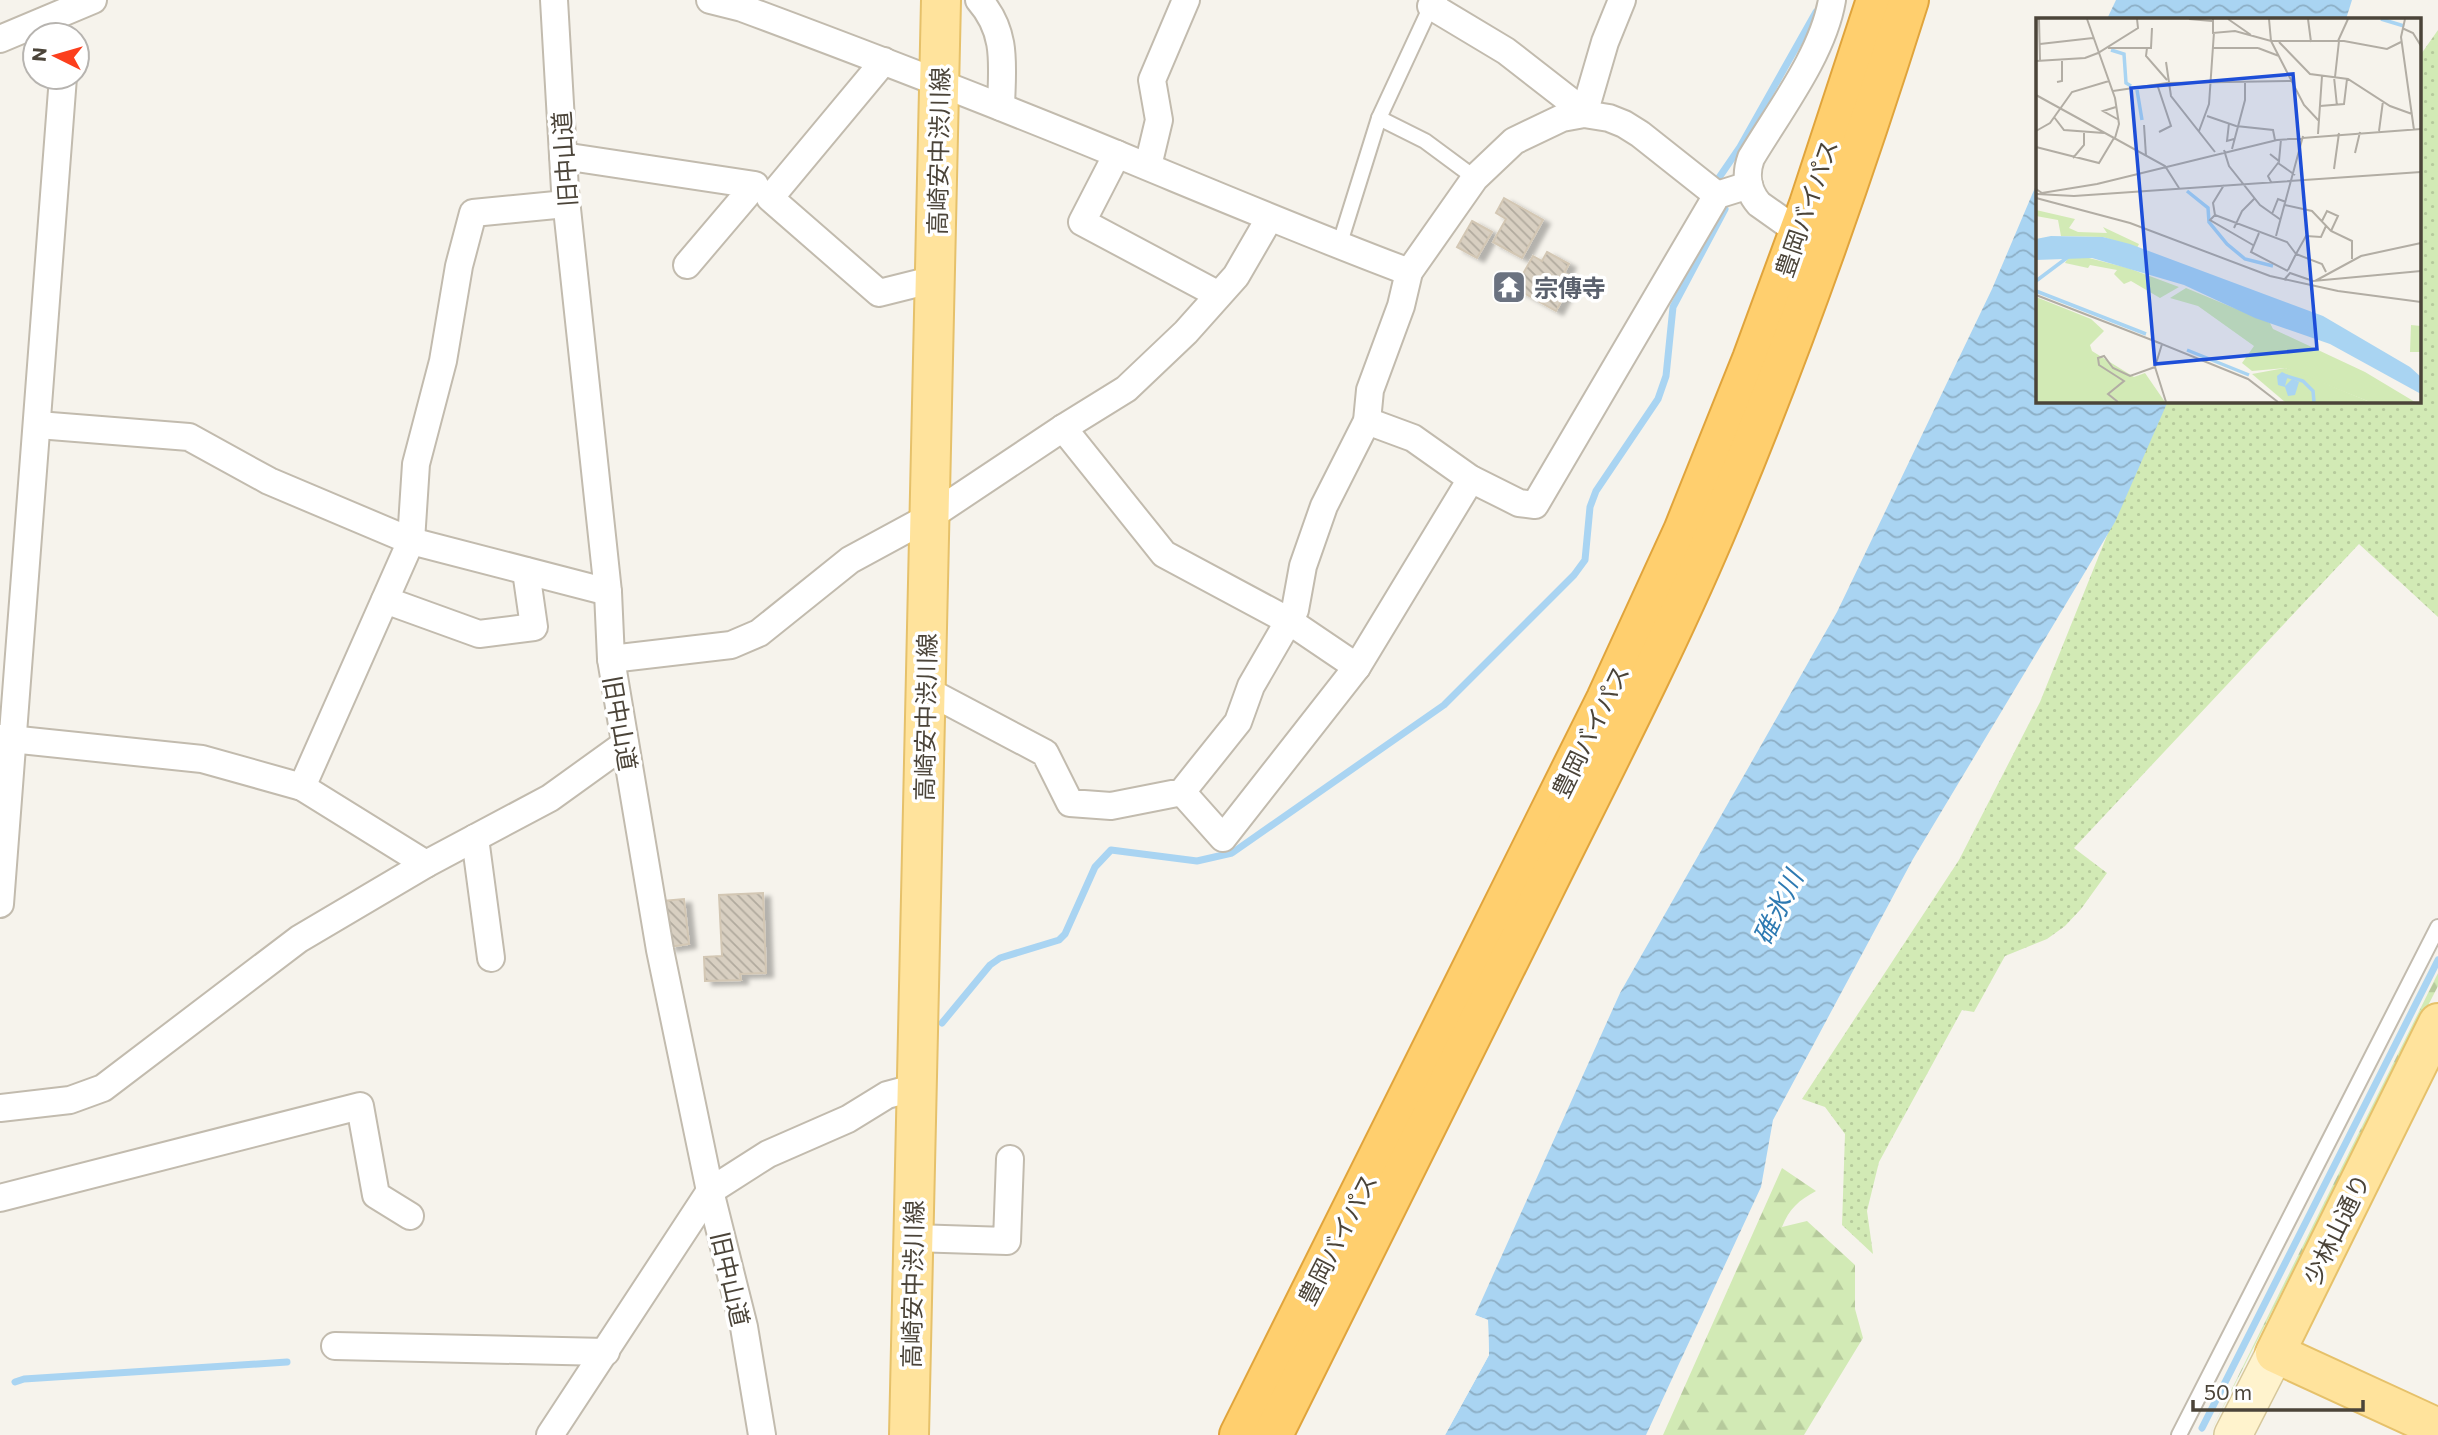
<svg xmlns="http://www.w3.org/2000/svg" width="2438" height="1435" viewBox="0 0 2438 1435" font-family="Commissioner,'Noto Sans JP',sans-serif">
	<defs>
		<pattern id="grass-dots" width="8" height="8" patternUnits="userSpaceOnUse" patternTransform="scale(1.75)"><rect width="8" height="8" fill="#d2eab5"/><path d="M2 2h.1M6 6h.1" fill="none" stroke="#b6ca9c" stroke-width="1.8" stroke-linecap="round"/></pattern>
		<pattern id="forest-firs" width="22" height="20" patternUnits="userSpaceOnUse" patternTransform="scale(1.75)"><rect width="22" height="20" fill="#d2eab5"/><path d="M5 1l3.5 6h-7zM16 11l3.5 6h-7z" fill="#b6ca9c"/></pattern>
		<pattern id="water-waves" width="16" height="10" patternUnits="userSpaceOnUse" patternTransform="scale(1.75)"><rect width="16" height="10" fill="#a9d4f2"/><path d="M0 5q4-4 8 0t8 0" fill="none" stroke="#8caec5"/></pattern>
		<pattern id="building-back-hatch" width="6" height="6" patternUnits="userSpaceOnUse" patternTransform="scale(1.75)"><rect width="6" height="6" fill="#d8cfc1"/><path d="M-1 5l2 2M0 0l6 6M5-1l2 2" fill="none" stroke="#b1aa9e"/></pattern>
		<filter id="shadow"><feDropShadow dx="7" dy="4" stdDeviation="2" flood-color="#0004"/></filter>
	</defs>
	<rect width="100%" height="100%" fill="#f6f3ec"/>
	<polygon fill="url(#grass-dots)" points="2438,30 2438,617 2359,544 2074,848 2107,873 2081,909 2065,926 2047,939 2005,956 1974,1012 1962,1010 1879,1162 1867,1211 1873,1254 1842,1225 1845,1134 1825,1107 1802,1099 1959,860 2040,702 2110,528 2167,401 2419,401 2419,57"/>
	<g fill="url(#forest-firs)">
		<polygon points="2438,973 2438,986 2209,1435"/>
		<path d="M1782,1168L1816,1191C1799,1200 1789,1209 1782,1227L1807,1221L1855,1265V1309L1863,1338L1804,1435H1663Z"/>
	</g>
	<g fill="url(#water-waves)">
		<polygon points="2116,0 2352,0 2346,19 2107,19"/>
		<polygon points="2037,183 2037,401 2168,401 2115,522 1913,859 1773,1120 1761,1187 1646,1435 1445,1435 1489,1355 1488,1320 1475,1315 1620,993 1837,612 1992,289"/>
	</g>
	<polygon fill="#f6f3ec" points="1472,1314 1488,1320 1489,1355 1445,1435 1441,1435 1486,1354 1485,1322 1473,1318"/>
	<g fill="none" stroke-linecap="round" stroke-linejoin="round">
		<g stroke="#a9d4f2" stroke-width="7">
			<polyline points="1716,182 1740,147 1816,12"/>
			<polyline points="942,1023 990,965 1000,958 1059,940 1065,934 1095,867 1111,850 1197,861 1232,853 1444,705 1574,575 1585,560 1590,507 1596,491 1658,399 1666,376 1673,307 1725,209"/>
			<polyline points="15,1382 24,1379 287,1362"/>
			<polyline points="2202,1428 2438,960"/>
		</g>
	</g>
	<g fill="url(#building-back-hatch)" stroke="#d3c7b4" stroke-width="2" filter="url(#shadow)">
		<polygon points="1504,198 1543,220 1522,258 1493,242 1506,219 1496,213"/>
		<polygon points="1472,221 1492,232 1477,258 1457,247"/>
		<polygon points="1547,252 1569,264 1564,273 1574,278 1556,311 1515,288 1533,256 1542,261"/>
		<polygon points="763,893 766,973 740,974 741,980 705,981 704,957 722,956 719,895"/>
		<polygon points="684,899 689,944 669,947 663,901"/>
	</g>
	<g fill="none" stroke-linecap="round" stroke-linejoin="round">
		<g stroke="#c2bbae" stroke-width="18">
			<g id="lane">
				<polyline points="1379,118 1425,141 1475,178"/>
				<polyline points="1339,246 1379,118 1431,6"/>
				<polyline points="2179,1435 2438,927"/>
			</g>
		</g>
		<g stroke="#c2bbae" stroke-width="30">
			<g id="street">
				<polyline points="554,0 565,190 608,592 611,659 660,950 710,1191 744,1327 762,1435"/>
				<path d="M710,0L742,8C879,59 1014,111 1148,167C1235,203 1321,239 1409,272"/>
				<path d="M979,0C1008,33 1002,66 1001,107"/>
				<polyline points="1434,0 1431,6 1506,51 1578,107 1584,114"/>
				<polyline points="0,39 93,0"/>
				<polyline points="884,61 770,198 879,293 935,279"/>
				<polyline points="1584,114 1605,42 1622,0"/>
				<polyline points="1117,154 1082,222 1217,294"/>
				<polyline points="563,156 755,185 687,265"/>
				<polyline points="1148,166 1159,120 1152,80 1186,0"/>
				<path d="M1810,240L1759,204C1747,190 1745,175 1751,158C1779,111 1823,54 1832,0"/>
				<polyline points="1367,421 1413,438 1471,479 1519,503 1535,505 1717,195 1749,185"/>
				<polyline points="38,425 189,437 269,481 411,541 608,592"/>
				<polyline points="1063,428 1164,554 1289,621 1357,667"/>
				<polyline points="385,600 479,634 534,627 526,571"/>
				<polyline points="611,659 731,645 759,633 850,560 931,516 1063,428 1126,389 1186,332 1236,276 1269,219"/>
				<polyline points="926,690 1045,753 1070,803 1111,806 1182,792 1238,722 1251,686 1295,610 1303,566 1324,506 1367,421 1370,390 1401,306 1409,272 1475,178 1514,141 1562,118 1584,114 1609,118 1624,124 1640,134 1717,195"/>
				<polyline points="0,738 202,759 302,787 426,864"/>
				<polyline points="302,787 411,541 416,464 443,361 459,266 473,213 566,204"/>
				<polyline points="1182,792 1223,838 1357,667 1471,479"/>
				<polyline points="475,838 491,958"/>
				<polyline points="0,904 63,77"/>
				<polyline points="0,1108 70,1100 103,1088 299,939 426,864 550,798 625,744"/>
				<polyline points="0,1198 360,1106 376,1195 410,1216"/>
				<polyline points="913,1238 1007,1241 1010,1159"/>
				<polyline points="335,1346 606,1352"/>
				<polyline points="550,1435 710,1191 768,1154 848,1119 887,1095 917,1087"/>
			</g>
		</g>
		<g stroke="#d6c79b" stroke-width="40">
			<polyline id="secondary" points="2233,1435 2275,1353"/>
		</g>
		<g stroke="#e6c16a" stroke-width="42">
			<g id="primary">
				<polyline points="2438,1023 2275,1353 2438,1428"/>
				<polyline points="909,1435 941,0"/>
			</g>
		</g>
		<g stroke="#e0a43c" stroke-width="42">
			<g id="highway">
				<polyline points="1239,1435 1606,699 1683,531 1752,359 1809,204 1876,0"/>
				<path d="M1273,1435C1364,1254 1454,1072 1544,890C1602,773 1663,656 1715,534C1789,360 1852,181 1909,0"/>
			</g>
		</g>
		<use href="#lane" stroke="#fff" stroke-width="14"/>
		<use href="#street" stroke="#fff" stroke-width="26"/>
		<use href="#secondary" stroke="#fff3cd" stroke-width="37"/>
		<use href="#primary" stroke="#ffe39c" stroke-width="38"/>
		<use href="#highway" stroke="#ffcf6e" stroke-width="38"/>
	</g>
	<defs>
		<g id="temple-square" transform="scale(1.75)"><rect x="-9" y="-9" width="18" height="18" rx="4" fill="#6b7280" stroke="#fff"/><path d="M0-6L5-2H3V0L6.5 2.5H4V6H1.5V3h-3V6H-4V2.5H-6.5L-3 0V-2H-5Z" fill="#fff"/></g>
	</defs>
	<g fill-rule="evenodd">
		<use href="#temple-square" x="1509" y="287"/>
	</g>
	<g text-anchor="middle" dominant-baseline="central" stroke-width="7" stroke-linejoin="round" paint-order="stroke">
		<g font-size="24" fill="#4b4439" stroke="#fff">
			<text transform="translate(938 151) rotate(-89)">高崎安中渋川線</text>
			<text transform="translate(564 159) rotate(-94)">旧中山道</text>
			<text transform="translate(1806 208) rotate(-71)">豊岡バイパス</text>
			<text transform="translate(925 717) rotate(-89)">高崎安中渋川線</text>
			<text transform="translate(621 723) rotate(80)">旧中山道</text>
			<text transform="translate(1590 731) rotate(-64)">豊岡バイパス</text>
			<text transform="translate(2336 1229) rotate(-64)">少林山通り</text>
			<text transform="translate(1337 1239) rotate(-63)">豊岡バイパス</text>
			<text transform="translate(731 1279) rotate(77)">旧中山道</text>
			<text transform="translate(912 1284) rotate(-89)">高崎安中渋川線</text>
		</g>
		<g font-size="24" font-weight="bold" fill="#5b616d" stroke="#fff" text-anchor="start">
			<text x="1534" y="287">宗傳寺</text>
		</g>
		<g font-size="26" font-style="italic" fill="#2e7ab2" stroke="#fff">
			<text transform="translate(1777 907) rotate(-64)">碓氷川</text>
		</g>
	</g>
	<g transform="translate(2036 18)">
		<rect width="385" height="385" fill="#f6f3ec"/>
		<path d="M0,192L39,201L33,210L42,214L71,215L67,209L103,226L101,230L67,219L25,218L22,202L0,198ZM150,270L234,305L237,311L329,354L379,384H334L249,350L216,353L206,345L218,328L162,288L134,280Z" fill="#d2eab5"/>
		<path d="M32,240H53L92,250L143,269L124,280L95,263L88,266L78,256L81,252L54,247L52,250L29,245ZM0,279L55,301L68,313L54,327L56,333L98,359L109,355L129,384H0Z" fill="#d2eab5"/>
		<path d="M249,350L264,355L334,384H249L216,356Z" fill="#d2eab5"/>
		<path d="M375,307L385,308V334H374ZM296,371L331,384H291Z" fill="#d2eab5"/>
		<path d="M15,218L67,219L94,226L287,298L374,349L385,359V376L294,326L219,300L148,267L56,240L0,242V221ZM246,354L252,357L249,368L256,361L263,364L259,377L252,378L249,369L242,367L241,358Z" fill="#a9d4f2"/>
		<path fill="none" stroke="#a9d4f2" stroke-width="3.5" d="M345,1L368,8M75,32L88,36L90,65L95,68M101,72L106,102M151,173L172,190L173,204L191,226L209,241L237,248M0,263L32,239M0,273L110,316M151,332L213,357M250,358L267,363L277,373L278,384"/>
		<path fill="none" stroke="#b2ada4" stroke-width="2" d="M3,1L4,42M51,1L79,80L83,106L79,120M153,1L176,3M177,1V15L199,13L235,23H308L351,31L365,24M192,1L215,17M233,1L235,23L268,87L283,103M272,1L275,24M369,1L365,19L378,112M366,10L377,15L385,28M302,23L312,1M243,24L274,56L312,61L354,88L376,96M4,26L57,20M72,30H115L116,10M111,30L110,38L131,62M176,30H222M222,30L243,38M0,43L49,40L62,35L102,10L101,1M130,44L135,78L179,134M298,59L301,88M299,59L303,23M21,64L26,63V41M121,66L135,108L123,114M77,73L131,65L256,63M0,77L129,148L143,170M284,88L308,86L311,61M80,89L67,93L83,102M171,98L200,108L237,112L239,122M18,99L28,112L68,115M193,105L191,123L198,121M108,107L110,138M0,113L14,105L36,74L73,63M163,113L173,86L178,14M343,113L347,83M282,116L286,58M0,129L63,145L78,120M196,131L209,82V65M188,132L193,148L224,187L245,202M319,135L324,114M234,136L243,143L245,121M37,140L48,127V115M298,151L303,115M235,164L232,158L242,145L259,157M188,167L177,185L179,197L251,224L260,236L252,252M0,171L6,175L61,166L241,122L385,111M1,176L38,178L385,154M0,180L94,205L234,258L302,273L385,284M249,187L276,193L295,213L316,223V241M236,196L242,181L250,184M179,197L174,202L217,227M286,203L291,193L302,198L295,213M198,210L206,193L219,180M223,215L215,234L252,253M240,218L267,118M290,254L286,246L260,236L270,218L285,219L290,208M248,262L254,255L277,263L385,253M279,263L325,238L385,225M0,277L126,326M82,384L72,376L88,363L63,347L62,340L68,338L77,350L94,358L119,349M130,384L119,349L126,326L212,361L242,384"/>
		<path fill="#1d4ed8" fill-opacity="0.15" stroke="#1d4ed8" stroke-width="3.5" d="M257,56L281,331L119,346L95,70Z"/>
		<rect width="385" height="385" fill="none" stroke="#4b4439" stroke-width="3.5"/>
	</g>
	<g transform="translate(56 56) rotate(275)"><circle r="33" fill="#ffffff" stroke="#b7b4b0" stroke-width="2"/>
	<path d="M0-5L12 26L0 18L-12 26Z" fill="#fc3f1d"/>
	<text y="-10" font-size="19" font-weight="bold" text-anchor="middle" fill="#4b4439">N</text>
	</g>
	<path d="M2193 1400v10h170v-10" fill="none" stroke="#4b4439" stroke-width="3.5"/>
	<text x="2204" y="1400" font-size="21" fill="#4b4439" stroke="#ffffff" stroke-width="5" paint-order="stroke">50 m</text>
</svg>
